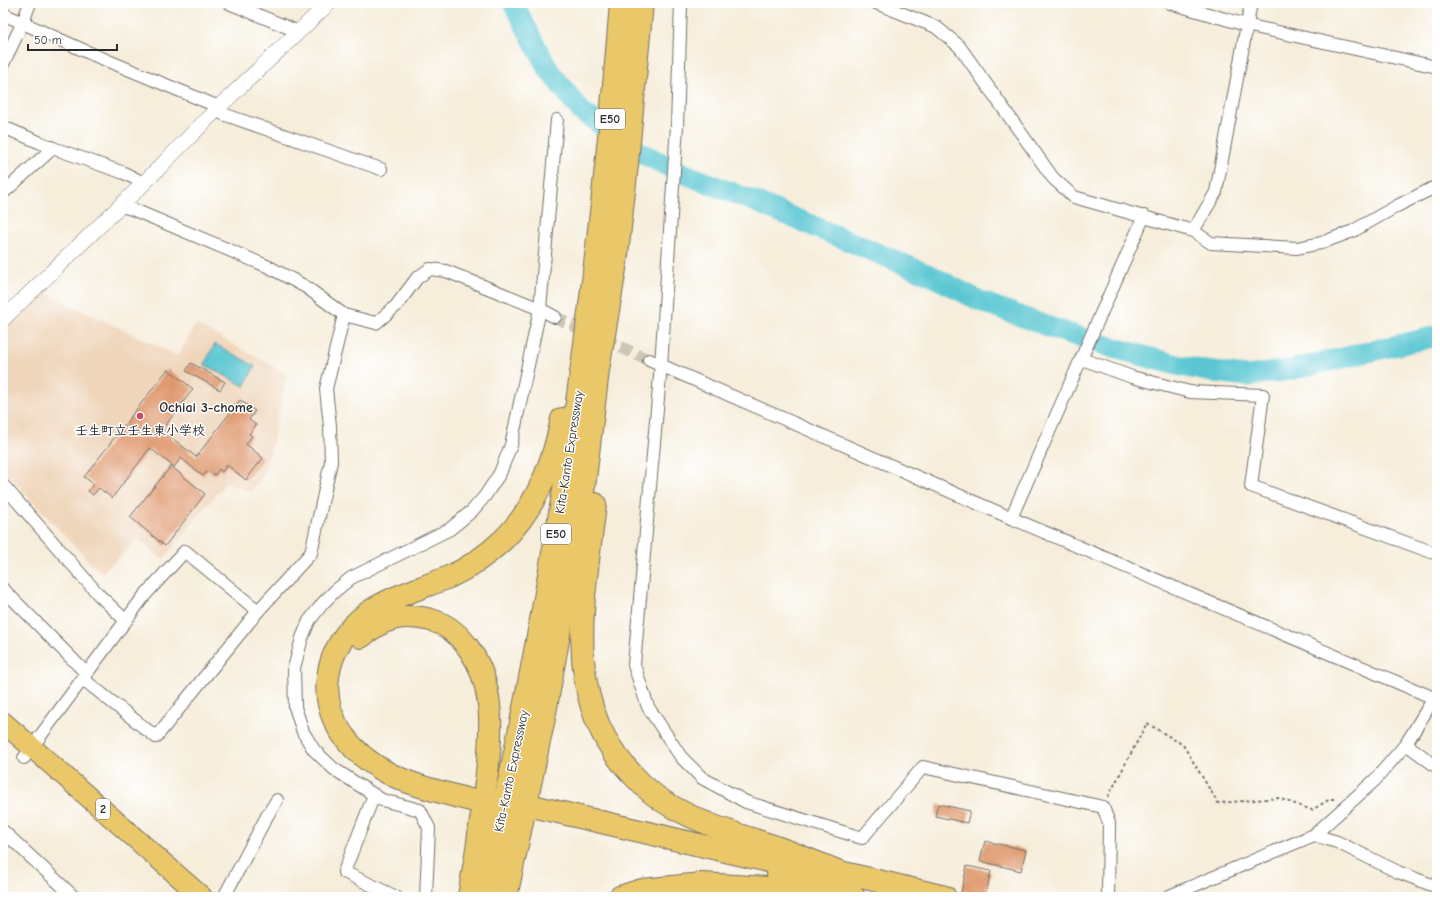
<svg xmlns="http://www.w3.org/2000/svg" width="1440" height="900" viewBox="0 0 1440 900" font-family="'Comic Neue','Klee One',sans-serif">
	<rect width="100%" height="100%" fill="#fff"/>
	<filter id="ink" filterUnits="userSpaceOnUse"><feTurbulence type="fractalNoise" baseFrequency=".025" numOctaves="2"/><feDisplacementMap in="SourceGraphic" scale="8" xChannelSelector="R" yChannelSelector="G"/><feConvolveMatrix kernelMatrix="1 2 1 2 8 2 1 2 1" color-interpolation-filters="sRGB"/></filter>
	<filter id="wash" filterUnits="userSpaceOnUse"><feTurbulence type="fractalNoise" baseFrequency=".012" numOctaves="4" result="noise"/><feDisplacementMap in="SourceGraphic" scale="16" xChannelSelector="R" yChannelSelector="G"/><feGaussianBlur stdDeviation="0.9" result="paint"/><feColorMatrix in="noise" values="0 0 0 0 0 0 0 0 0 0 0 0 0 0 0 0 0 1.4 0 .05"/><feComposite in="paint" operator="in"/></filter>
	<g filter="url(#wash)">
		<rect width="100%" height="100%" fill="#f6edda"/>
		<polygon fill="#efd6bb" points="40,290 178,356 196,324 287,374 269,458 261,479 250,492 226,483 163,559 138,539 101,574 3,470 3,328"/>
		<polygon fill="#5bc7d3" stroke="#43797f" points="215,344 255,366 244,386 204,364"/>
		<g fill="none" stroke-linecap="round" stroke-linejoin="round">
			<polyline stroke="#5bc7d3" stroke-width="21" points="513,3 548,69 581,111 639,152 680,172 756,202 934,277 980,301 1052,328 1114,348 1177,365 1206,371 1247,376 1290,370 1437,336"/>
		</g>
		<g id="blocks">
			<g fill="#df996e">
				<polygon points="191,363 225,382 220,390 186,371"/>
				<polygon points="168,369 193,389 162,430 196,457 240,400 255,411 249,420 256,425 249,434 252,436 246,444 263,458 246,480 227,465 222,472 219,469 215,475 208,470 203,476 181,458 174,467 150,448 112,498 99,488 93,495 88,491 94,484 84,477"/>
				<polygon points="171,466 205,494 165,546 130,517"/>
				<polygon points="938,804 970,811 967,823 935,816"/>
				<polygon points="985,841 1026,850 1021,871 980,861"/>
				<polygon points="967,866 991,871 985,897 960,897"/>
			</g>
		</g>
	</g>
	<g filter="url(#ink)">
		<use href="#blocks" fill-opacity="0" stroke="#726f68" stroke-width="1"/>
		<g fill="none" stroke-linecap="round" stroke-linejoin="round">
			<polyline stroke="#cdc6b7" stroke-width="12" stroke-dasharray="12 6" stroke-linecap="butt" points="555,317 649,360"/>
			<g stroke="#726f68" stroke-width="14">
				<g id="minor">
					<polyline points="229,3 299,32"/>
					<polyline points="681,3 677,126 661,365 634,665 648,707 681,757 702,778 746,802 862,838 923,767 1103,807 1109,823 1108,897"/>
					<polyline points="876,3 936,27 959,46 1053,178 1074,197 1193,231 1211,243 1297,248 1321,243 1353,231 1397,206 1437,186"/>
					<polyline points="1170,3 1246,25 1437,67"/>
					<polyline points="3,14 94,55 219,107 223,114 381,169"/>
					<polyline points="3,64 23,22 30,3"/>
					<polyline points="3,127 53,148 124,173 144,183"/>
					<polyline points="3,193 53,148"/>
					<polyline points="120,206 132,209 269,267 306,287 344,315 376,323 396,306 417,278 430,269 446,271 540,309 555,317"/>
					<polyline points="1193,231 1216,192 1251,3"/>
					<polyline points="1082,359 1132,377 1190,392 1263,395 1251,486 1437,554"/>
					<polyline points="649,360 1011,518 1434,698 1406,744 1375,780 1314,835 1167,897"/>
					<polyline points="3,485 99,595 126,621"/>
					<polyline points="1011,518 1144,216"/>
					<polyline points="3,589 87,674"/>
					<polyline points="83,679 156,737 258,611"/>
					<polyline points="1406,744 1437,767"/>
					<polyline points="24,758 144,596 185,551 258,611 311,553 331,462 330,426 326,389 344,315"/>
					<polyline points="374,795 344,872 396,897"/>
					<polyline points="3,831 74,897"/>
					<polyline points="1314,835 1337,842 1398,872 1437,887"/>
					<polyline points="224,897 267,816 277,800"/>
					<polyline points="426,897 429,828 420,810 382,800 334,769 314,750 303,732 295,707 294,668 302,638 309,621 323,603 335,591 351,578 450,529 472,511 485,496 500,473 511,445 540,309 557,120"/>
				</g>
			</g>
			<g stroke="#726f68" stroke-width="16">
				<polyline id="tertiary" points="3,319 144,183 219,107 329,3"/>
			</g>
			<g stroke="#726f68" stroke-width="22">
				<polyline id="primary" points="3,722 202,897"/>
			</g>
			<g stroke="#726f68" stroke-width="24">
				<g id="motorway">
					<path d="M595,504C585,596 559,700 632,774C643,786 656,798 671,806C707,827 748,837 787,851C805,858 822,865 840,872"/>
					<path d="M361,637C383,618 402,613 431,620C446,624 458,634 467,646C500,689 490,748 484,798C480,831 475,864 469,897"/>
					<path d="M474,801C446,793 415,787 388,773C352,754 322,720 328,677C331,652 346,629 366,614C389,597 422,588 449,577C469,568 487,555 503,540C536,508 553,463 562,419"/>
					<polyline points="537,807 781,864 840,872 945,897"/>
					<polyline points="778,874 841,894 854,897"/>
					<path d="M484,897C516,753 545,609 568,464C591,311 609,157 621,3"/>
					<polyline points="506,897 544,718 567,590 585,479 598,370 616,263 626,174 642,3"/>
					<polyline points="620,897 642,890 702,884 800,890"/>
				</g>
			</g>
			<polyline stroke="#726f68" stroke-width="2" stroke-dasharray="3 3" stroke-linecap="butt" points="1108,797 1147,723 1183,745 1218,803 1278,798 1312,810 1330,799 1337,799"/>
			<use href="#minor" stroke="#fff" stroke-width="12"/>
			<use href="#tertiary" stroke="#fff" stroke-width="15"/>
			<use href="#primary" stroke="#eac769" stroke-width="20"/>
			<use href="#motorway" stroke="#eac769" stroke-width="22"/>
		</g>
	</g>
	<circle fill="#d1495b" stroke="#fff" stroke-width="1.5" cx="140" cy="416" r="4"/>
	<g text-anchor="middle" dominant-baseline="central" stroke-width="3" stroke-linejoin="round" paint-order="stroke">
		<g fill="#fff" stroke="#6b6b6b" stroke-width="1">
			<rect x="595" y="109" width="30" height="20" rx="3"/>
			<rect x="541" y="524" width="30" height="20" rx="3"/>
			<rect x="96" y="799" width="14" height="20" rx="3"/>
		</g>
		<g font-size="12" font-weight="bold" fill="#2b2b2b">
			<text x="610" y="119">E50</text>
			<text x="556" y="534">E50</text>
			<text x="103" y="809">2</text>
		</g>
		<g font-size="13" font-weight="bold" fill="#2b2b2b" stroke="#fff">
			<text x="140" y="430">壬生町立壬生東小学校</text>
		</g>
		<g font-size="13" fill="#2b2b2b" stroke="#fff">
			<text transform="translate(569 452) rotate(-81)">Kita-Kanto Expressway</text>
			<text transform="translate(511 771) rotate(-78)">Kita-Kanto Expressway</text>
		</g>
		<g font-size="14" font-weight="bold" fill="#2b2b2b" stroke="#fff">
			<text x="206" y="407">Ochiai 3-chome</text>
		</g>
	</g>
	<rect width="1440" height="900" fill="none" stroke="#fff" stroke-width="16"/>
	<path d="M28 44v6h89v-6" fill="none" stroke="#2b2b2b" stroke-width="2"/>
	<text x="34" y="44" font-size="12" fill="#2b2b2b" stroke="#ffffff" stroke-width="3" paint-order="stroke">50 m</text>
</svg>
